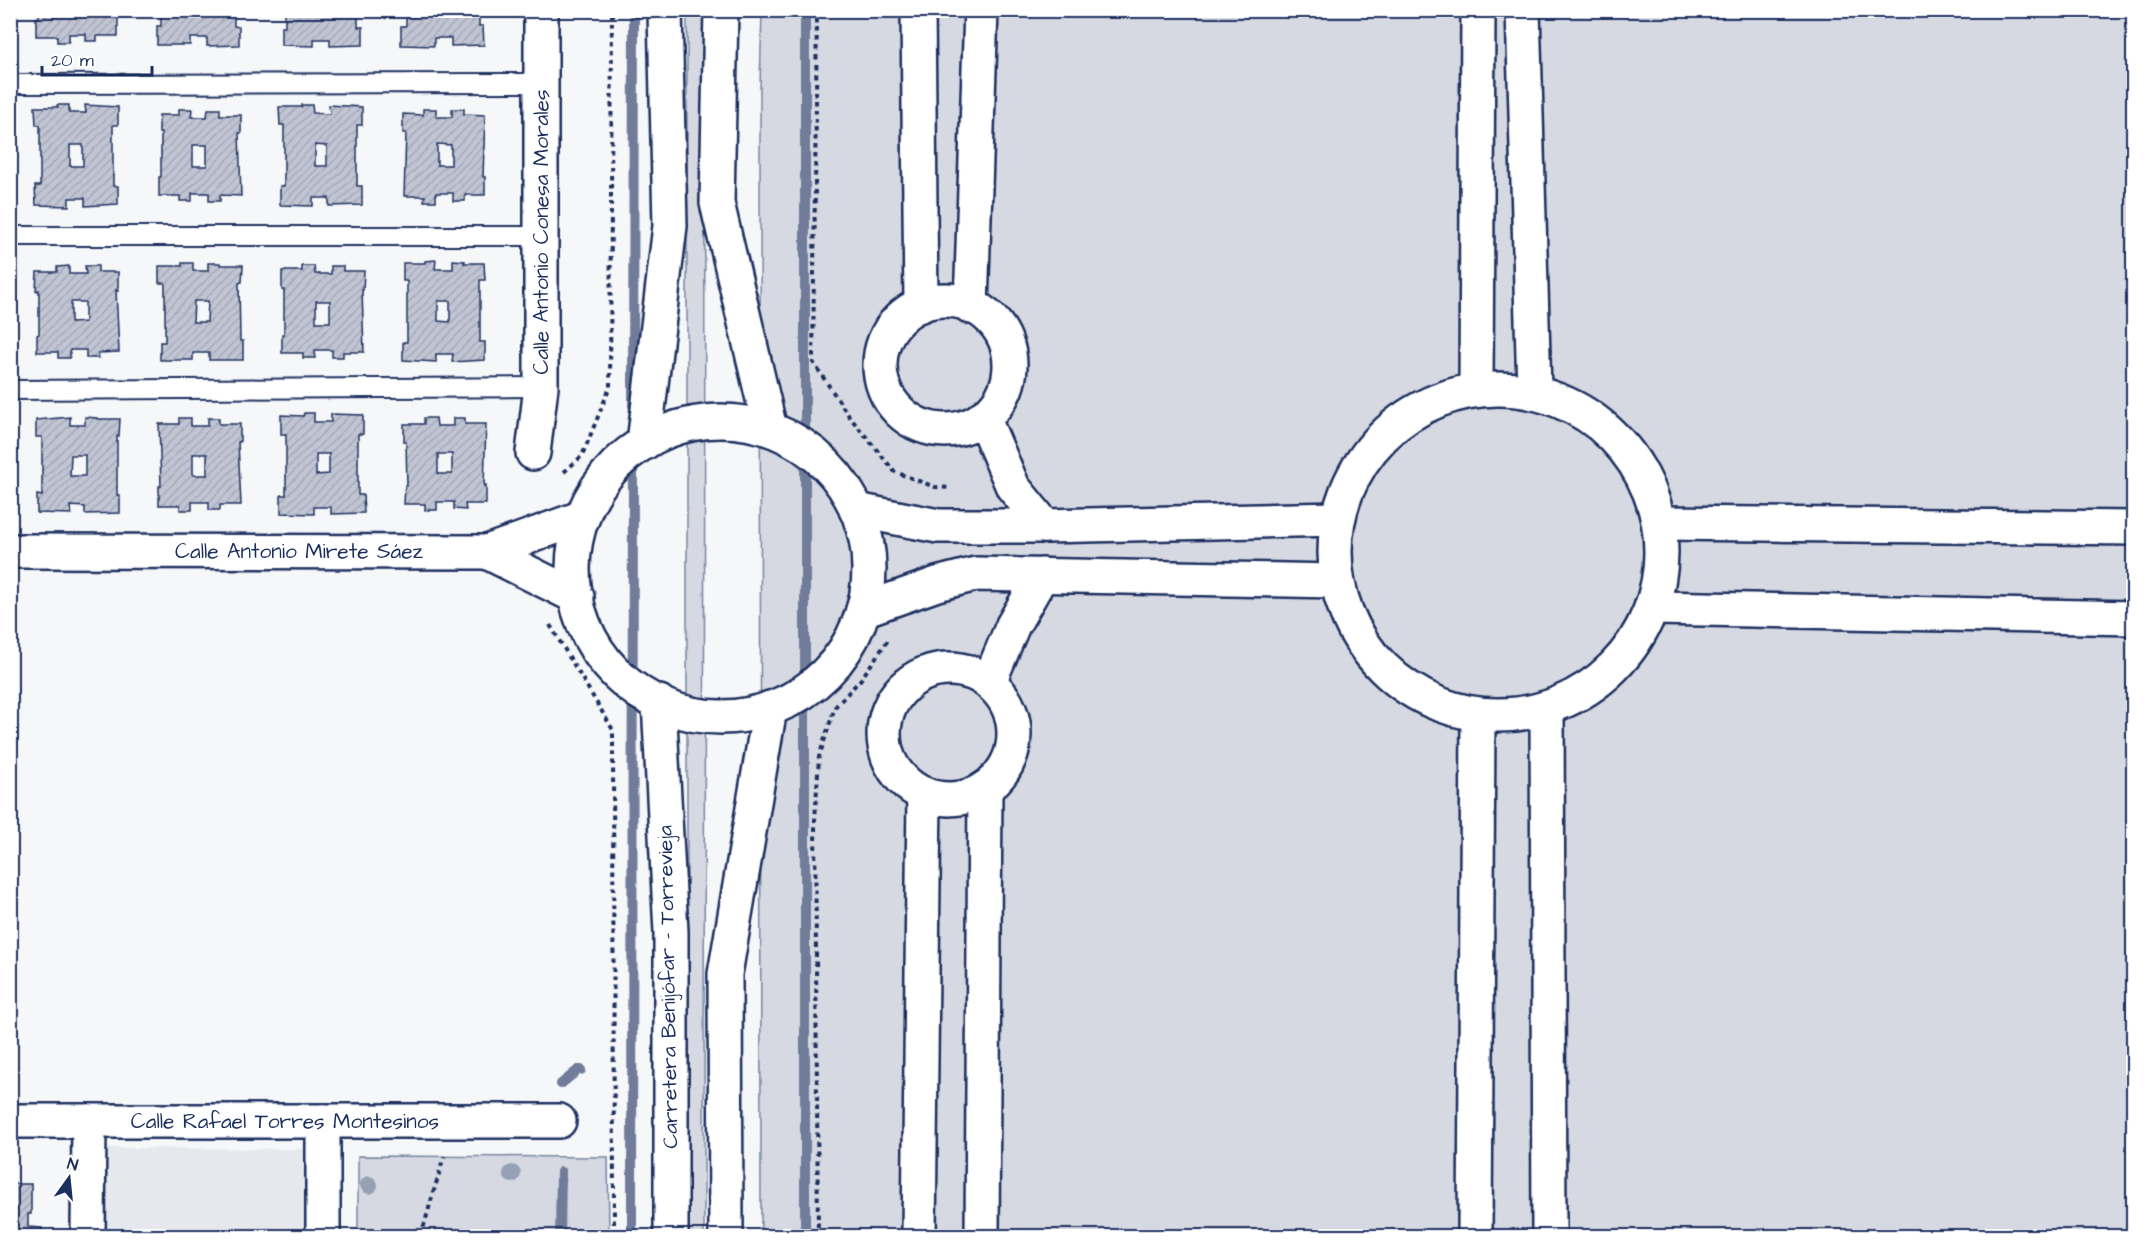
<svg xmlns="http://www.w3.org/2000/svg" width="2144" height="1247" viewBox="0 0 2144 1247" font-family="'Architects Daughter',sans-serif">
	<defs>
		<pattern id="building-hatch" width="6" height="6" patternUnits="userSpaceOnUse" patternTransform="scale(1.5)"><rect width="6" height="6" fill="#c0c4d3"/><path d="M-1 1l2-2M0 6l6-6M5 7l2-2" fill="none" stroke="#a4a9b8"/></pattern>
	</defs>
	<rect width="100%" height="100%" fill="#f6f7f9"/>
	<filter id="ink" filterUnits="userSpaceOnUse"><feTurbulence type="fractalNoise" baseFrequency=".0167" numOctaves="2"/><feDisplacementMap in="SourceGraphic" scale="12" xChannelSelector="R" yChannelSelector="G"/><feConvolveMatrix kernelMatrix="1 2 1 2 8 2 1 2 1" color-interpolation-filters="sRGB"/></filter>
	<g filter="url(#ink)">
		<polygon fill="#e6e8ee" points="107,1148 305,1149 305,1236 107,1236"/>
		<g fill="#d6d9e2" stroke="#7884a0" stroke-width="1.5">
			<polygon points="705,10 704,1236 687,1236 687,11"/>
			<polygon points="762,11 2133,11 2133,1236 761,1236 760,87"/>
			<polygon points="358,1156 608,1157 609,1236 358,1236"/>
		</g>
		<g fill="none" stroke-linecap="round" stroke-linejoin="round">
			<g stroke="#707c99" stroke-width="10">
				<polyline points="633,406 634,10"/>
				<polyline points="561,1084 578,1070 581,1070"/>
				<polyline points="560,1236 561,1172"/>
				<polyline points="632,1236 633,443"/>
				<polyline points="805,1236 805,10"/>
			</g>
		</g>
		<g fill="url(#building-hatch)" stroke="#1b2f5e" stroke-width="1.5" fill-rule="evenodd">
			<polygon points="39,10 116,10 116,17 118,17 118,36 97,36 97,41 86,41 86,34 69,34 69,42 57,42 57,36 36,36 36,18 39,18"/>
			<polygon points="161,10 234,10 234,26 239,27 239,45 207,46 207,38 190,38 190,45 157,45 157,26 161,26"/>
			<polygon points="285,10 358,10 358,27 363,27 363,45 330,46 330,39 314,39 314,46 281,45 281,27 285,27"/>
			<polygon points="406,10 479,10 479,26 483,26 484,45 451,46 451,38 434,38 434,46 401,45 401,26 406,26"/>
			<path d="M57,105H69V113H86L85,105L118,107V125H113V186H118V204L85,206V198H69V206L36,205L35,186H40V125H36L35,107H58ZM70,145H83V166H70Z"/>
			<path d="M302,105H312L313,113L330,114L329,105L362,107V125H357V186H362V205L329,206V198H313V206L280,205V186H284V125H280L279,107H302ZM315,145L327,146V166H315Z"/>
			<path d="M179,109H192L191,117H207L208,109H220V115H241V133H239L241,196L220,195V201H209V193H192V201H180V196H159V177H161V133H159V115H179ZM193,145H207V166H193Z"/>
			<path d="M423,109H436V117H452V109H464V114L485,115L483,177H485V195H465V201H453V193H436V201H424L425,196H404L406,133H403V114L423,115ZM437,144L451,145V165H437Z"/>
			<path d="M436,260L435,269H453V260L465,261L464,263H484L485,280H480V342H485V360L452,362L453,354H436V362L403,360V342H407V281H403V263H425V261ZM438,301H450V322L438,321Z"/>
			<path d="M182,263H193V271H208V263H220V265H243L242,282L239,283L240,341H243V360H209V353H193V360H160V342H165V283H159V266H182ZM194,301H208L207,322H193Z"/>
			<path d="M69,266V274H86L85,266H98V272H118V291L116,290L119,352L98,353V358H86V350H70V358H58V352H37V335L39,334V290L36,291L37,272H57V267ZM71,302H85V322L71,323Z"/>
			<path d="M302,266H314L315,274H331V266H343V271H364L363,290H362L364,352H343V357H332V350H315V358H303V353H282V334H284V290H282V271H302ZM316,301H330V322H316Z"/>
			<path d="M304,413H314V422H331V414L363,415V434H358V495H363L364,513L331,514V507H314V514L281,513V495H286V434H281V415L303,416ZM316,454H329V474L316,475Z"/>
			<path d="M70,417V425H85V417L97,418V419H120L119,436H117V495H120V513L85,514V507L70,506L71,514L37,513V495L42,496V437H36V420ZM71,455H85V476H70Z"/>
			<path d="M179,418H191V426H208V418H219V424H240V442H238L241,505H220V510H209V502H192V510H180V505H159V486H161L159,424H179ZM193,454H207V475H193Z"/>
			<path d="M424,418H436L437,426H453V418H465V424H486L484,486L486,485V504H465L466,510L454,509V502H437V510H425V504H404L405,486H407L406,442H404V424H424ZM438,454H452V474H438Z"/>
			<polygon points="10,1184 31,1184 31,1214 28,1214 28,1227 42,1228 42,1236 10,1236"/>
		</g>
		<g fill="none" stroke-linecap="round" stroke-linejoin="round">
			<g stroke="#1b2f5e" stroke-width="22">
				<g id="service">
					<polyline points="10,84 541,83"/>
					<polyline points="10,236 541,236"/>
					<polyline points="10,390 541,387"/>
				</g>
			</g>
			<g stroke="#1b2f5e" stroke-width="38">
				<g id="minor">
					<polyline points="918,10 921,305"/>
					<polyline points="1523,10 1534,390"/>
					<circle cx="945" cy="365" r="65"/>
					<polyline points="971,307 981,10"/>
					<circle cx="1498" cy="552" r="163"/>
					<polyline points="1476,390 1478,10"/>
					<polyline points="983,417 1013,487 1045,526"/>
					<polyline points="533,453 541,387 541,10"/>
					<polyline points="856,510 938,526 1045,526 1337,519"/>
					<polyline points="1661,523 2134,528"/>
					<polyline points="10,551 487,552 577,597"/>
					<polyline points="487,552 583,517"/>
					<polyline points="1655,608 2134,618"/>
					<polyline points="863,610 937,584 976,574 1336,581"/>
					<circle cx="949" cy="734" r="65"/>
					<polyline points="989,682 1013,625 1042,575"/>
					<polyline points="1547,710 1549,1236"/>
					<polyline points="10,1121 559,1121"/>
					<polyline points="88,1236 89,1121"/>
					<polyline points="323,1236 323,1121"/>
					<polyline points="919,1236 924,794"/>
					<polyline points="982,1236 985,788"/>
					<polyline points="1475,1236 1478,715"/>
				</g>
			</g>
			<g stroke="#1b2f5e" stroke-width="38">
				<g id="secondary">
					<polyline points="721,10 717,203 770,429"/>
					<circle cx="721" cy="569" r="148"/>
					<polyline points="644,443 670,226 665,10"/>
					<polyline points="659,702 671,932 671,1236"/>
					<polyline points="726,1236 725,974 770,708"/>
				</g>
			</g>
			<g stroke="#1b2f5e" stroke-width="4" stroke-dasharray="4.5 4.5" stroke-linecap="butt">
				<polyline points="817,10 813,362 849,416 895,472 935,487 950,488"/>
				<polyline points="564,472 582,456 610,387 612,10"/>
				<polyline points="550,625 613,730 614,1236"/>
				<polyline points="421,1236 444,1156"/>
				<polyline points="818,1236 815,820 819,757 835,707 861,679 888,640"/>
			</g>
			<use href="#service" stroke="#fff" stroke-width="18"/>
			<use href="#minor" stroke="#fff" stroke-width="33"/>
			<use href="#secondary" stroke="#fff" stroke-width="33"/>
		</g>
		<g fill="#97a1b6">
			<circle cx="512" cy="1174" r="9"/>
			<circle cx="369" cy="1185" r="9"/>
		</g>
	</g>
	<g text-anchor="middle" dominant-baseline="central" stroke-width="4.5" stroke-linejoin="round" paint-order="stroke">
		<g font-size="21" fill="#1b2f5e" stroke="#fff">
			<text transform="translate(541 232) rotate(-90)">Calle Antonio Conesa Morales</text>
			<text x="299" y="551">Calle Antonio Mirete Sáez</text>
			<text transform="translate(668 987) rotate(-91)">Carretera Benijófar - Torrevieja</text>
			<text x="285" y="1121">Calle Rafael Torres Montesinos</text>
		</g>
	</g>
	<rect width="2144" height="1247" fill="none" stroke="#fff" stroke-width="36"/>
	<rect x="18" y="18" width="2108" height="1211" fill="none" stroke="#1b2f5e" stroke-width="2" filter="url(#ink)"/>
	<g transform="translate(69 1178) rotate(15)" stroke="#ffffff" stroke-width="4.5" paint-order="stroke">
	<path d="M0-4.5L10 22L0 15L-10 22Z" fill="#1b2f5e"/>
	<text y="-9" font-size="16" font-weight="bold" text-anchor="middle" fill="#1b2f5e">N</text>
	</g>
	<path d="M42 66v9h110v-9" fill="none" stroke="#1b2f5e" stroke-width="3"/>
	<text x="51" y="66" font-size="18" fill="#1b2f5e" stroke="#ffffff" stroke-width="4.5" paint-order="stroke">20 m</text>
</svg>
